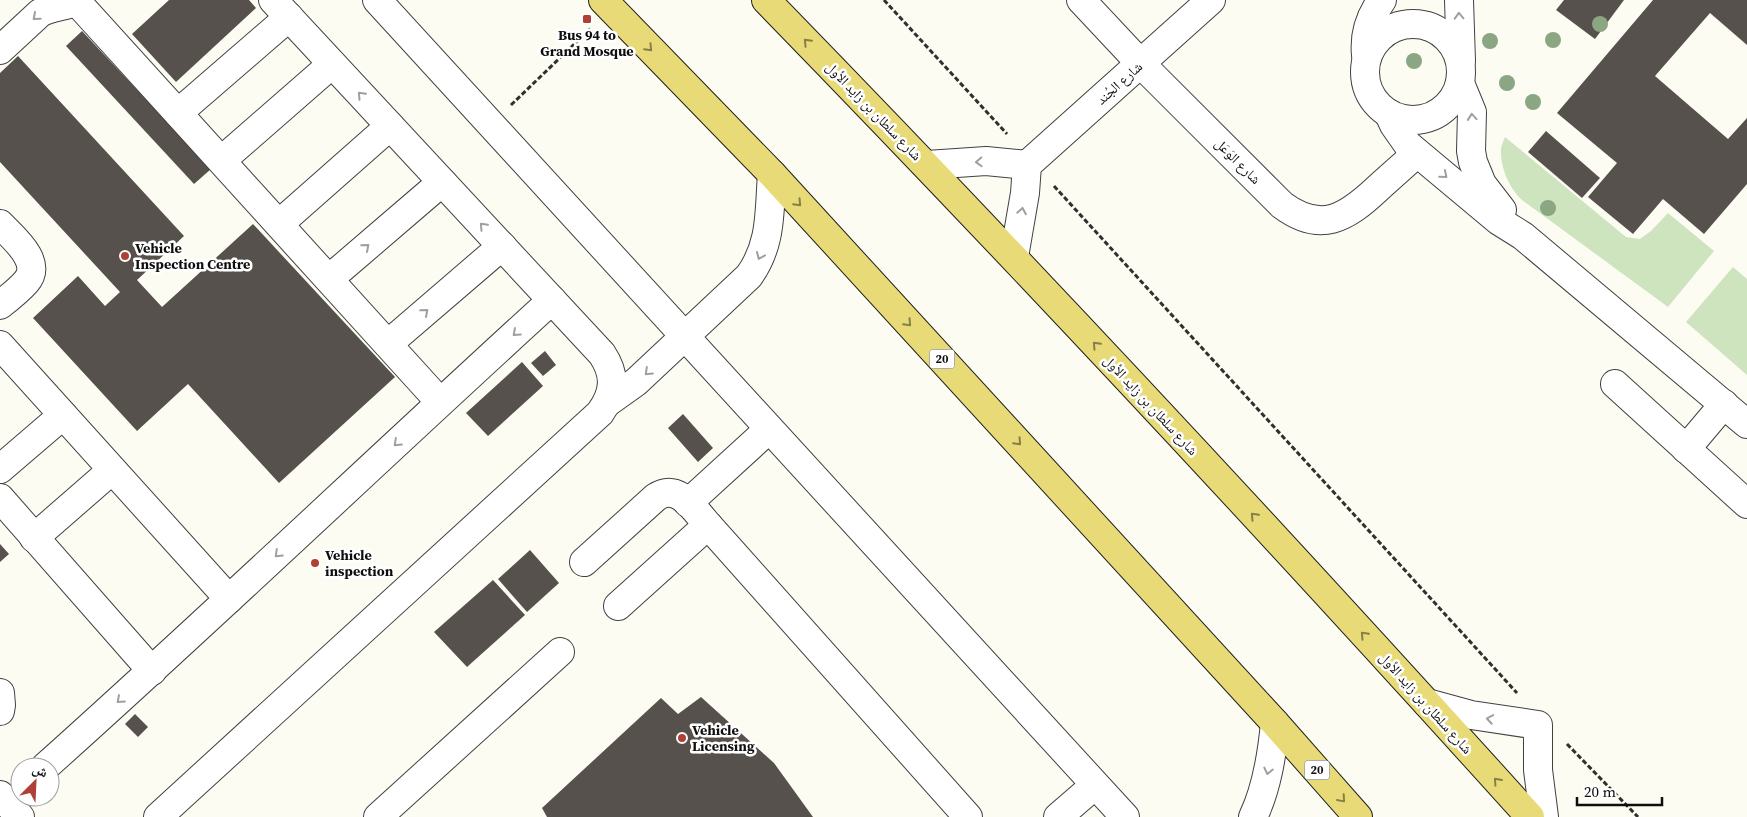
<svg xmlns="http://www.w3.org/2000/svg" width="1747" height="817" viewBox="0 0 1747 817" font-family="'Source Serif 4','Noto Naskh Arabic',serif">
	<rect width="100%" height="100%" fill="#fdfcf2"/>
	<g fill="#cde4bf">
		<path d="M1505,137L1626,237L1640,239L1651,231L1668,213L1714,251L1668,307L1522,200C1510,189 1501,169 1501,153C1500,148 1503,142 1505,137Z"/>
		<polygon points="1733,267 1747,279 1747,375 1686,322"/>
	</g>
	<g fill="#56514c">
		<polygon points="169,0 249,0 256,8 176,82 132,34"/>
		<polygon points="1564,0 1624,0 1595,39 1556,10"/>
		<polygon points="1653,0 1747,0 1747,45 1710,13 1655,76 1728,139 1747,118 1747,184 1704,234 1663,199 1633,234 1588,197 1617,163 1557,113"/>
		<polygon points="82,31 211,169 194,184 66,46"/>
		<polygon points="18,56 184,236 137,280 162,307 253,224 395,377 279,483 188,384 137,431 33,318 78,276 105,306 120,292 0,162 0,73"/>
		<polygon points="1546,131 1600,178 1582,198 1528,152"/>
		<polygon points="545,351 556,365 543,376 531,363"/>
		<polygon points="522,362 543,386 488,436 466,413"/>
		<polygon points="683,414 713,448 698,462 668,428"/>
		<polygon points="0,544 9,554 0,562"/>
		<polygon points="530,550 559,583 527,612 498,579"/>
		<polygon points="493,580 525,615 467,667 434,632"/>
		<polygon points="701,697 774,763 813,817 547,817 542,808 661,698 678,714"/>
		<polygon points="135,714 148,727 138,737 125,724"/>
	</g>
	<g fill="none" stroke-linecap="round" stroke-linejoin="round">
		<g stroke="#414141" stroke-width="30">
			<g id="minor">
				<polyline points="377,0 1125,817"/>
				<path d="M1081,0L1141,64L1282,205C1321,234 1346,218 1377,189C1390,177 1404,165 1417,153"/>
				<polyline points="1459,0 1461,61"/>
				<polyline points="77,2 440,402"/>
				<circle cx="1413" cy="72" r="48"/>
				<path d="M0,50L40,13C52,6 67,7 80,0"/>
				<path d="M1366,55C1364,35 1370,16 1382,0"/>
				<polyline points="1460,83 1472,112 1471,151 1473,162 1482,184 1502,210"/>
				<polyline points="178,113 289,17"/>
				<polyline points="1389,114 1394,125 1408,145 1499,221 1523,236 1747,424"/>
				<polyline points="222,160 332,64"/>
				<polyline points="927,165 986,161 1027,165"/>
				<path d="M0,224C12,237 44,262 26,282C19,290 9,298 0,305"/>
				<polyline points="279,224 390,126"/>
				<polyline points="1014,257 1025,193 1027,165 1211,0"/>
				<polyline points="329,279 442,182"/>
				<polyline points="388,344 502,246"/>
				<polyline points="0,345 229,599"/>
				<polyline points="1615,384 1747,504"/>
				<path d="M608,402L636,382L749,276C772,244 769,212 772,174"/>
				<polyline points="1686,449 1724,404"/>
				<polyline points="0,469 63,415"/>
				<polyline points="0,498 152,671"/>
				<polyline points="688,503 769,429"/>
				<polyline points="34,538 112,470"/>
				<path d="M584,562L656,497C679,482 695,511 708,525L968,817"/>
				<polyline points="618,606 708,525"/>
				<polyline points="0,693 1,705 0,711"/>
				<polyline points="1427,703 1471,715 1538,725 1538,770 1544,817"/>
				<path d="M45,767C216,614 382,455 552,300"/>
				<polyline points="0,795 20,817"/>
				<path d="M158,817L600,413C615,392 616,375 602,354L273,0"/>
				<polyline points="378,817 560,652"/>
				<polyline points="1058,817 1095,785"/>
				<path d="M1253,817C1267,788 1272,755 1275,723"/>
			</g>
		</g>
		<g stroke="#1f1f1f" stroke-width="30">
			<g id="major">
				<polyline points="603,0 772,174 1275,723 1358,817"/>
				<path d="M766,0C1026,267 1280,540 1530,817"/>
			</g>
		</g>
		<g stroke="#303030" stroke-width="3" stroke-dasharray="5 2.5" stroke-linecap="butt">
			<polyline points="884,0 1007,134"/>
			<polyline points="511,105 591,28"/>
			<polyline points="1054,186 1517,693"/>
			<polyline points="1567,744 1638,817"/>
		</g>
		<use href="#minor" stroke="#fff" stroke-width="28"/>
		<use href="#major" stroke="#e8db77" stroke-width="28"/>
	</g>
	<g fill="#8aa682">
		<circle cx="1600" cy="24" r="8"/>
		<circle cx="1553" cy="40" r="8"/>
		<circle cx="1490" cy="41" r="8"/>
		<circle cx="1414" cy="61" r="8"/>
		<circle cx="1507" cy="83" r="8"/>
		<circle cx="1533" cy="102" r="8"/>
		<circle cx="1548" cy="208" r="8"/>
	</g>
	<defs><path id="oneway-chevron" d="M-2-3.5L2.5 0L-2 3.5" fill="none" stroke-width="1.6" stroke-linecap="round" stroke-linejoin="round" transform="scale(1.25)"/></defs>
	<g stroke="#9f9f9f">
		<use href="#oneway-chevron" transform="translate(1459 16) rotate(-92)"/>
		<use href="#oneway-chevron" transform="translate(36 17) rotate(139)"/>
		<use href="#oneway-chevron" transform="translate(361 95) rotate(-133)"/>
		<use href="#oneway-chevron" transform="translate(1472 117) rotate(-95)"/>
		<use href="#oneway-chevron" transform="translate(979 162) rotate(177)"/>
		<use href="#oneway-chevron" transform="translate(1444 175) rotate(40)"/>
		<use href="#oneway-chevron" transform="translate(1022 211) rotate(-80)"/>
		<use href="#oneway-chevron" transform="translate(483 226) rotate(-133)"/>
		<use href="#oneway-chevron" transform="translate(366 247) rotate(-41)"/>
		<use href="#oneway-chevron" transform="translate(760 256) rotate(113)"/>
		<use href="#oneway-chevron" transform="translate(425 312) rotate(-41)"/>
		<use href="#oneway-chevron" transform="translate(516 333) rotate(138)"/>
		<use href="#oneway-chevron" transform="translate(648 372) rotate(137)"/>
		<use href="#oneway-chevron" transform="translate(397 443) rotate(137)"/>
		<use href="#oneway-chevron" transform="translate(278 554) rotate(137)"/>
		<use href="#oneway-chevron" transform="translate(120 700) rotate(138)"/>
		<use href="#oneway-chevron" transform="translate(1490 719) rotate(-170)"/>
		<use href="#oneway-chevron" transform="translate(1268 771) rotate(103)"/>
	</g>
	<g stroke="#867f48">
		<use href="#oneway-chevron" transform="translate(807 42) rotate(-134)"/>
		<use href="#oneway-chevron" transform="translate(649 48) rotate(46)"/>
		<use href="#oneway-chevron" transform="translate(798 203) rotate(47)"/>
		<use href="#oneway-chevron" transform="translate(908 323) rotate(47)"/>
		<use href="#oneway-chevron" transform="translate(1096 345) rotate(-133)"/>
		<use href="#oneway-chevron" transform="translate(1018 442) rotate(47)"/>
		<use href="#oneway-chevron" transform="translate(1254 516) rotate(-133)"/>
		<use href="#oneway-chevron" transform="translate(1364 635) rotate(-133)"/>
		<use href="#oneway-chevron" transform="translate(1497 781) rotate(-132)"/>
		<use href="#oneway-chevron" transform="translate(1342 799) rotate(49)"/>
	</g>
	<g fill="#ae4037" stroke="#fff" stroke-width="2">
		<rect x="582" y="14" width="10" height="10" rx="2.5"/>
		<circle cx="125" cy="256" r="5"/>
		<circle cx="315" cy="563" r="5"/>
		<circle cx="682" cy="738" r="5"/>
	</g>
	<g text-anchor="middle" dominant-baseline="central" stroke-width="5" stroke-linejoin="round" paint-order="stroke">
		<g fill="#fff" stroke="#565656" stroke-width="1">
			<rect x="929.5" y="349.5" width="25" height="19" rx="4"/>
			<rect x="1304.5" y="760.5" width="25" height="19" rx="4"/>
		</g>
		<g font-size="12" font-weight="bold" fill="#0e0e0e">
			<text x="942" y="359">20</text>
			<text x="1317" y="770">20</text>
		</g>
		<g font-size="14" font-weight="bold" fill="#0e0e0e" stroke="#fff" text-anchor="start">
			<text x="587" y="35" text-anchor="middle">Bus 94 to<tspan x="587" dy="16">Grand Mosque</tspan></text>
			<text x="135" y="248">Vehicle<tspan x="135" dy="16">Inspection Centre</tspan></text>
			<text x="325" y="555">Vehicle<tspan x="325" dy="16">inspection</tspan></text>
			<text x="692" y="730">Vehicle<tspan x="692" dy="16">Licensing</tspan></text>
		</g>
		<g font-size="14" fill="#0e0e0e" stroke="#fff">
			<text transform="translate(1119 83) rotate(-42)">شارع الجُند</text>
			<text transform="translate(874 111) rotate(46)">شارع سلطان بن زايد الأول</text>
			<text transform="translate(1238 161) rotate(45)">شارع الوَعَل</text>
			<text transform="translate(1151 405) rotate(47)">شارع سلطان بن زايد الأول</text>
			<text transform="translate(1426 703) rotate(48)">شارع سلطان بن زايد الأول</text>
		</g>
	</g>
	<g transform="translate(35 782) rotate(24)"><circle r="24" fill="#ffffff" stroke="#9f9f9f"/>
	<path d="M0-4L9 19L0 12L-9 19Z" fill="#ae4037"/>
	<text y="-8" font-size="14" font-weight="bold" text-anchor="middle" fill="#0e0e0e">ش</text>
	</g>
	<path d="M1577 797v8h85v-8" fill="none" stroke="#0e0e0e" stroke-width="2.5"/>
	<text x="1584" y="797" font-size="15" fill="#0e0e0e" stroke="#ffffff" stroke-width="4" paint-order="stroke">20 m</text>
</svg>
